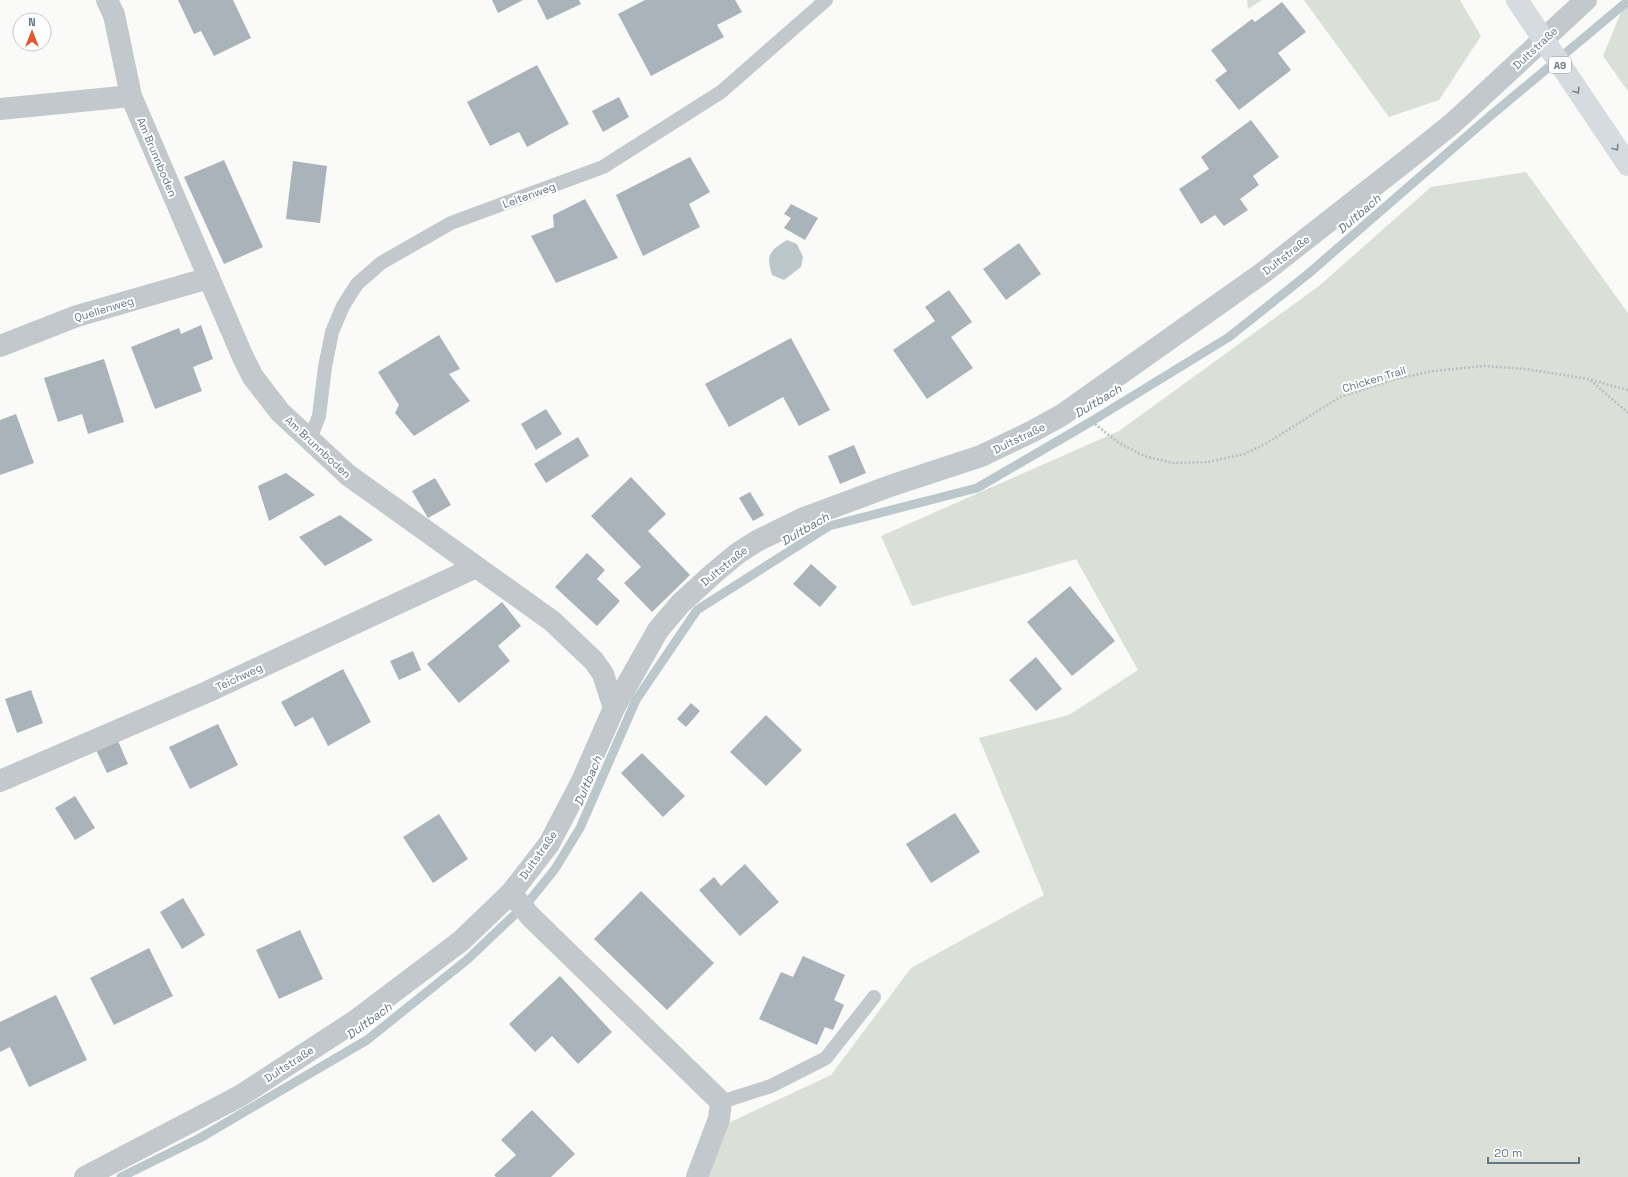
<svg xmlns="http://www.w3.org/2000/svg" width="1628" height="1177" viewBox="0 0 1628 1177" font-family="'Space Grotesk',sans-serif">
	<rect width="100%" height="100%" fill="#fafaf8"/>
	<g fill="#dadfd7">
		<polygon points="1247,0 1262,0 1248,9"/>
		<polygon points="1304,0 1460,0 1481,36 1439,100 1389,117"/>
		<polygon points="1626,0 1628,0 1628,91 1603,56"/>
		<polygon points="1526,172 1628,313 1628,1177 704,1177 724,1125 831,1075 911,968 1044,895 979,738 1069,715 1138,670 1076,559 912,606 881,536 1119,431 1319,286 1431,187"/>
	</g>
	<path fill="#bbc7cb" d="M787,240L797,244L803,257L801,267L784,280L772,275C766,255 769,251 787,240Z"/>
	<g fill="none" stroke-linecap="round" stroke-linejoin="round">
		<polyline stroke="#bbc7cb" stroke-width="9" points="121,1177 200,1138 367,1040 468,959 530,900 555,869 580,828 636,700 697,610 829,526 977,488 1092,421 1229,337 1308,274 1489,117 1628,1"/>
	</g>
	<g fill="#aab3b9">
		<polygon points="178,0 233,0 251,38 214,56 201,31 194,34"/>
		<polygon points="492,0 523,0 498,13"/>
		<polygon points="537,0 579,0 581,4 547,20"/>
		<polygon points="645,0 735,0 742,12 717,25 724,37 651,76 618,14"/>
		<polygon points="1282,2 1306,32 1278,53 1291,70 1239,110 1215,80 1227,71 1211,50 1252,19 1255,22"/>
		<polygon points="537,65 569,124 527,147 519,132 490,146 467,102"/>
		<polygon points="619,97 629,117 603,132 592,111"/>
		<polygon points="1251,120 1279,157 1253,176 1259,185 1240,199 1248,210 1224,226 1215,215 1201,224 1179,189 1209,169 1201,157"/>
		<polygon points="690,157 710,192 689,204 700,227 643,256 616,195"/>
		<polygon points="224,160 263,247 224,264 184,177"/>
		<polygon points="293,161 327,166 320,223 286,219"/>
		<polygon points="585,199 618,258 556,283 531,236 554,227 553,215"/>
		<polygon points="791,204 818,218 805,240 784,228 791,218 784,214"/>
		<polygon points="1019,243 1041,274 1006,300 983,269"/>
		<polygon points="949,290 972,322 951,337 973,368 927,399 893,350 935,321 925,307"/>
		<polygon points="201,325 213,359 193,367 202,391 155,409 131,347 179,328 181,334"/>
		<polygon points="439,335 460,369 449,374 470,401 414,436 395,413 399,405 378,372"/>
		<polygon points="791,338 830,410 799,426 783,397 729,427 705,384"/>
		<polygon points="104,359 124,422 88,434 82,414 58,422 44,378"/>
		<polygon points="546,409 562,434 536,450 521,424"/>
		<polygon points="16,414 34,463 0,475 0,420"/>
		<polygon points="578,437 589,456 546,483 534,464"/>
		<polygon points="854,445 866,473 840,484 828,456"/>
		<polygon points="286,473 315,495 269,521 258,486"/>
		<polygon points="631,477 666,514 648,531 690,575 652,612 624,583 641,567 591,516"/>
		<polygon points="435,478 451,505 428,518 412,491"/>
		<polygon points="750,492 764,515 753,521 739,498"/>
		<polygon points="340,515 373,540 325,566 299,537"/>
		<polygon points="587,553 605,570 597,579 620,601 597,626 555,587"/>
		<polygon points="811,564 837,587 820,607 793,584"/>
		<polygon points="1070,586 1115,641 1072,676 1027,622"/>
		<polygon points="502,602 521,626 498,646 510,661 459,703 427,664"/>
		<polygon points="413,651 421,670 399,680 390,661"/>
		<polygon points="1036,657 1062,689 1036,711 1009,680"/>
		<polygon points="343,669 371,722 328,746 313,717 295,727 281,702"/>
		<polygon points="31,690 43,723 17,733 5,699"/>
		<polygon points="691,703 700,711 686,727 677,719"/>
		<polygon points="766,715 802,750 766,786 730,752"/>
		<polygon points="218,724 238,765 190,789 169,747"/>
		<polygon points="118,741 128,764 107,773 96,750"/>
		<polygon points="642,753 685,796 663,817 621,773"/>
		<polygon points="75,796 95,828 75,840 55,808"/>
		<polygon points="955,813 980,852 931,883 906,844"/>
		<polygon points="439,814 468,859 433,883 403,837"/>
		<polygon points="745,864 779,902 740,936 699,890 714,877 721,886"/>
		<polygon points="641,891 714,963 667,1010 594,939"/>
		<polygon points="183,898 205,935 182,949 160,912"/>
		<polygon points="300,930 323,979 279,999 256,950"/>
		<polygon points="149,948 173,996 114,1025 90,978"/>
		<polygon points="803,956 845,975 834,1000 844,1005 833,1030 825,1027 817,1045 759,1019 781,972 793,977"/>
		<polygon points="560,976 612,1032 578,1064 552,1036 535,1052 509,1024"/>
		<polygon points="56,995 87,1060 29,1087 10,1047 0,1052 0,1022"/>
		<polygon points="532,1110 575,1154 551,1177 496,1177 494,1175 516,1155 501,1140"/>
	</g>
	<g fill="none" stroke-linecap="round" stroke-linejoin="round">
		<g stroke="#bbbfc2" stroke-width="2.5" stroke-dasharray="2 2" stroke-linecap="butt">
			<polyline points="1591,380 1628,390"/>
			<polyline points="1095,424 1119,443 1144,456 1173,463 1208,462 1244,454 1267,443 1340,397 1396,379 1433,371 1484,366 1526,369 1589,379 1628,413"/>
		</g>
		<g stroke="#c3c8cc" stroke-width="14">
			<polyline points="310,439 319,416 325,367 332,332 343,306 357,284 381,263 451,223 603,167 721,92 826,0"/>
			<polyline points="721,1102 771,1086 826,1058 874,997"/>
		</g>
		<g stroke="#c3c8cc" stroke-width="22">
			<polyline points="107,0 114,15 131,96 242,355 253,377 280,412 348,475 552,621 594,661 603,674 614,708"/>
			<polyline points="0,109 131,96"/>
			<polyline points="0,346 77,316 209,278"/>
			<polyline points="0,781 207,692 476,567"/>
			<polyline points="511,893 530,916 721,1102 719,1119 697,1177"/>
			<polyline points="85,1177 240,1096 355,1021 461,941 511,893 549,844 582,781 614,708 658,630 681,603 714,573 738,553 757,541 804,518 890,486 981,456 1033,431 1062,415 1264,272 1407,160 1453,123 1586,0"/>
		</g>
		<polyline stroke="#d6dbdf" stroke-width="22" points="1517,0 1628,165"/>
	</g>
	<defs><path id="oneway-chevron" d="M-2-3.5L2.5 0L-2 3.5" fill="none" stroke-width="1.6" stroke-linecap="round" stroke-linejoin="round"/></defs>
	<g stroke="#768591">
		<use href="#oneway-chevron" transform="translate(1577 91) rotate(56)"/>
		<use href="#oneway-chevron" transform="translate(1616 148) rotate(56)"/>
	</g>
	<g text-anchor="middle" dominant-baseline="central" stroke-width="4" stroke-linejoin="round" paint-order="stroke">
		<rect fill="#fff" stroke="#939fa8" stroke-width="1" x="1549" y="57" width="22" height="16" rx="3"/>
		<g font-size="10" font-weight="bold" fill="#657683">
			<text x="1560" y="65">A9</text>
		</g>
		<g font-size="11" fill="#657683" stroke="#fff">
			<text transform="translate(1535 48) rotate(-43)">Dultstraße</text>
			<text transform="translate(157 157) rotate(67)">Am Brunnboden</text>
			<text transform="translate(529 195) rotate(-20)">Leitenweg</text>
			<text transform="translate(1286 255) rotate(-38)">Dultstraße</text>
			<text transform="translate(104 309) rotate(-17)">Quellenweg</text>
			<text transform="translate(1374 379) rotate(-17)">Chicken Trail</text>
			<text transform="translate(1019 438) rotate(-26)">Dultstraße</text>
			<text transform="translate(318 447) rotate(43)">Am Brunnboden</text>
			<text transform="translate(724 566) rotate(-39)">Dultstraße</text>
			<text transform="translate(239 677) rotate(-25)">Teichweg</text>
			<text transform="translate(538 855) rotate(-55)">Dultstraße</text>
			<text transform="translate(289 1064) rotate(-33)">Dultstraße</text>
		</g>
		<g font-size="12" font-style="italic" fill="#60757c" stroke="#fff">
			<text transform="translate(1359 214) rotate(-41)">Dultbach</text>
			<text transform="translate(1098 401) rotate(-31)">Dultbach</text>
			<text transform="translate(805 529) rotate(-30)">Dultbach</text>
			<text transform="translate(588 781) rotate(-67)">Dultbach</text>
			<text transform="translate(369 1021) rotate(-36)">Dultbach</text>
		</g>
	</g>
	<g transform="translate(32 32)"><circle r="19" fill="#ffffff" stroke="#c1c8cd"/>
	<path d="M0-3L7 15L0 10L-7 15Z" fill="#e4572e"/>
	<text y="-6" font-size="11" font-weight="bold" text-anchor="middle" fill="#657683">N</text>
	</g>
	<path d="M1488 1157v6h91v-6" fill="none" stroke="#657683" stroke-width="2"/>
	<text x="1494" y="1157" font-size="12" fill="#657683" stroke="#ffffff" stroke-width="3" paint-order="stroke">20 m</text>
</svg>
